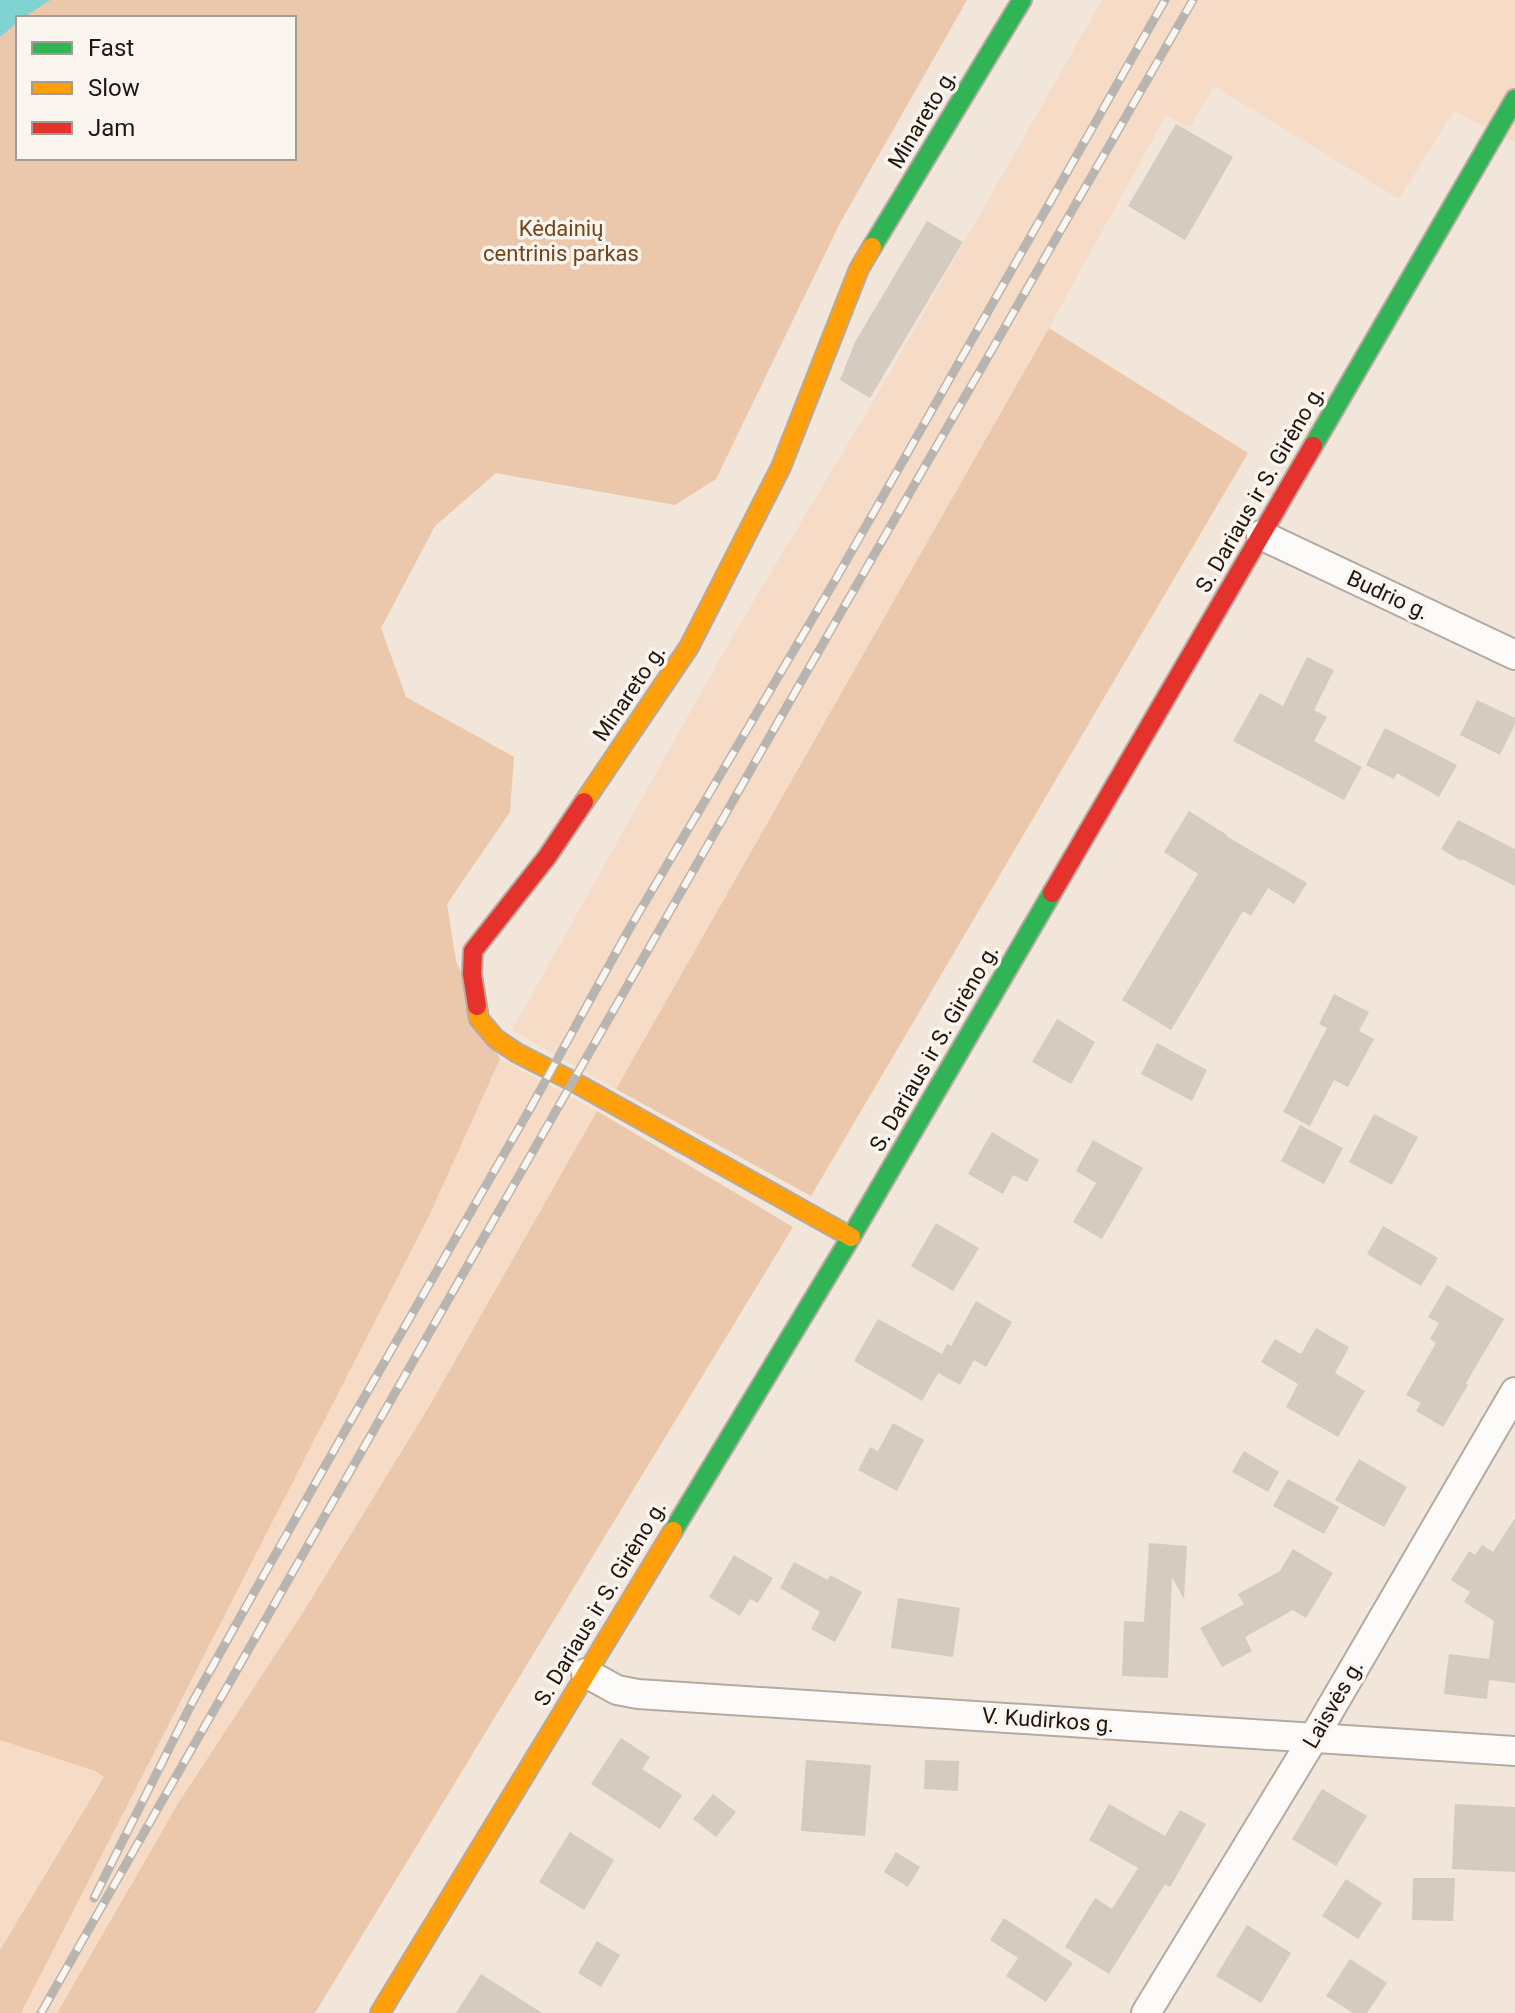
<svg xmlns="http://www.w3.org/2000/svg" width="1515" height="2013" viewBox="0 0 1515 2013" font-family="Roboto,sans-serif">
	<rect width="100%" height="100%" fill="#f2e5da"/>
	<g fill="#f6dcc6">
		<polygon points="1102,0 1515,0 1515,142 1454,111 1399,199 1214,86 1190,128 1166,115 1049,328 616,1089 512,1030 734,634 873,402"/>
		<polygon points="500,1059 597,1111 430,1405 302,1614 179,1802 57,2013 21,2013 430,1214"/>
		<polygon points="0,1740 95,1771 105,1777 0,1950"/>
	</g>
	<g fill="#ebc8ab" fill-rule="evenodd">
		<path d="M0,0H967L840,223L716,479L675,505L496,473L435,526L381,628L406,697L514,757L510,812L447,904L456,961L500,1059L430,1214L21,2013H0V1950L104,1777L95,1771L0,1740ZM18,18H294V158H18Z"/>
		<polygon points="1049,328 1248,453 811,1196 616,1089"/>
		<polygon points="597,1111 793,1227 315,2013 57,2013 179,1802 302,1614 430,1405"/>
	</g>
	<path fill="#7fd3d2" d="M0,0H51C41,4 28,18 18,18V22L0,37Z"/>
	<g fill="#d6cbc1">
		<polygon points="1176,124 1233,157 1185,240 1128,206"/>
		<polygon points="927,221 963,242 870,398 840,380 855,342"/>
		<polygon points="1307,657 1334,670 1314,710 1327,717 1314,741 1362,767 1344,800 1233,741 1260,693 1283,706"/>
		<polygon points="1477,700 1515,718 1515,724 1500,755 1460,735"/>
		<polygon points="1385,728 1457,765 1439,797 1397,773 1394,779 1366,765"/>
		<polygon points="1189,811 1227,835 1226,836 1307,883 1294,904 1268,888 1251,916 1243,911 1171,1030 1122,1000 1198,874 1164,852"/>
		<polygon points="1458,820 1515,849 1515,886 1462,859 1461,861 1441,849"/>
		<polygon points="1334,994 1369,1012 1359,1031 1374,1039 1348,1087 1334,1080 1310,1126 1283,1112 1327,1028 1319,1024"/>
		<polygon points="1057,1019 1095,1042 1071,1084 1032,1062"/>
		<polygon points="1157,1043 1207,1070 1192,1101 1141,1074"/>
		<polygon points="1374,1114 1418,1137 1392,1185 1349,1162"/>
		<polygon points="1300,1125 1343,1148 1324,1184 1281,1161"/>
		<polygon points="992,1132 1039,1160 1027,1182 1013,1175 1003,1194 968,1174"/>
		<polygon points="1093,1140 1143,1168 1102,1239 1073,1222 1096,1183 1076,1171"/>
		<polygon points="936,1223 979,1248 953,1291 911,1266"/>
		<polygon points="1383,1226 1438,1258 1421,1286 1367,1254"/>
		<polygon points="1447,1285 1504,1319 1466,1383 1468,1385 1443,1427 1416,1411 1421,1403 1406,1395 1436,1343 1430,1339 1439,1323 1428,1317"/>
		<polygon points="976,1301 1012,1322 986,1367 974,1360 960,1385 938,1373 922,1401 854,1361 878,1319 942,1354 947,1344 951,1346"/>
		<polygon points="1316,1328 1349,1347 1335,1373 1365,1391 1338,1437 1286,1407 1298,1384 1261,1362 1275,1339 1301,1354"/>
		<polygon points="893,1423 924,1440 897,1491 858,1470 870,1447 878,1451"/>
		<polygon points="1244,1451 1279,1472 1268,1492 1232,1472"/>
		<polygon points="1359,1459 1407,1487 1384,1527 1335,1500"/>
		<polygon points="1288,1479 1339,1507 1324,1534 1273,1506"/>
		<polygon points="1515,1518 1515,1683 1489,1680 1487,1699 1444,1694 1449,1654 1489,1659 1494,1621 1464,1602 1470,1592 1451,1580 1469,1551 1475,1555 1482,1545 1493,1552"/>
		<polygon points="1149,1543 1187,1546 1184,1599 1172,1577 1168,1678 1122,1676 1124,1621 1144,1622"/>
		<polygon points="1293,1549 1333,1573 1306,1618 1293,1610 1245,1637 1252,1651 1222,1667 1200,1628 1244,1604 1238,1594 1280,1571"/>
		<polygon points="734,1555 773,1578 758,1603 750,1599 740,1616 709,1597"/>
		<polygon points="794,1562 828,1580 830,1575 862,1592 835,1642 811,1629 820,1612 780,1588"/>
		<polygon points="898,1598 960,1608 953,1657 891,1648"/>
		<polygon points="621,1738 650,1757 642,1769 682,1795 660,1829 591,1784"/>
		<polygon points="806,1760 871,1765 865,1836 801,1831"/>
		<polygon points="925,1760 959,1761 958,1791 924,1789"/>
		<polygon points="1322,1789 1367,1816 1336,1866 1292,1839"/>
		<polygon points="713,1794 736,1812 716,1837 693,1819"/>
		<polygon points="1109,1804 1165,1836 1180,1810 1206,1824 1170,1887 1165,1884 1109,1974 1065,1947 1095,1898 1112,1909 1138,1868 1089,1840"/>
		<polygon points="1455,1804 1515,1807 1515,1872 1452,1869"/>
		<polygon points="570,1832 614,1860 584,1910 539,1882"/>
		<polygon points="896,1852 920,1867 908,1887 884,1872"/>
		<polygon points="1413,1878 1455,1878 1453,1921 1412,1920"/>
		<polygon points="1346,1879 1382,1903 1358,1939 1322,1916"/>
		<polygon points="1004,1918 1073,1963 1046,2002 1006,1976 1018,1958 990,1940"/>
		<polygon points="1247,1925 1291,1953 1261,2003 1216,1976"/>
		<polygon points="597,1941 620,1955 601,1987 578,1973"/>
		<polygon points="1350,1959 1387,1983 1367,2013 1353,2013 1326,1996"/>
		<polygon points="481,1974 542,2013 456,2013"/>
	</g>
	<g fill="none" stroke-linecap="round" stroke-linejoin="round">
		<g stroke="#b5aaa1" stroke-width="32">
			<g id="street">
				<polyline points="1261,535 1515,655"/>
				<polyline points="586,1673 617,1690 638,1694 1515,1751"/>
				<polyline points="1146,2013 1314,1737 1515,1392"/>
			</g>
		</g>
		<g stroke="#b5aaa1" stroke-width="22">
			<g id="fast">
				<polyline points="872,247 1022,0"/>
				<polyline points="1313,446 1515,99"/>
				<polyline points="673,1531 851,1237 1052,893"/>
			</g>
		</g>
		<g stroke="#b5aaa1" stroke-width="22">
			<g id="slow">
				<polyline points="584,802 689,647 781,467 859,269 872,247"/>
				<polyline points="477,1006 479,1019 496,1039 517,1053 574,1082 851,1237"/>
				<polyline points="380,2013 673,1531"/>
			</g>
		</g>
		<g stroke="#b5aaa1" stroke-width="22">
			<g id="jam">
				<polyline points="1052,893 1313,446"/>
				<polyline points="477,1006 472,974 473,951 547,857 584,802"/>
			</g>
		</g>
		<use href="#street" stroke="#fdfbf9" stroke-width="28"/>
		<use href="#fast" stroke="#30b455" stroke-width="18"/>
		<use href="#slow" stroke="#ff9f0a" stroke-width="18"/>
		<use href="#jam" stroke="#e5322d" stroke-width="18"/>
		<g stroke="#b8b5b1" stroke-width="9">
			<g id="rail">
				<polyline points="94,1898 193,1701 342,1436 531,1107 628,931 837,577 1165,0"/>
				<polyline points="41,2013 786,708 1193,0"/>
			</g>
		</g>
		<use href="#rail" stroke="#fbf5f0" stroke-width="6" stroke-dasharray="18" stroke-linecap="butt"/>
	</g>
	<g text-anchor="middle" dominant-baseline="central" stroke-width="7" stroke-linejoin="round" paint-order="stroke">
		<g font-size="22" fill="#20160c" stroke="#fbf5f0">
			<text transform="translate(922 119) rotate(-59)">Minareto g.</text>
			<text transform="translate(1260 489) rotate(-60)">S. Dariaus ir S. Girėno g.</text>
			<text transform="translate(1388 595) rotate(25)">Budrio g.</text>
			<text transform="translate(629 693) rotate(-56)">Minareto g.</text>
			<text transform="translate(934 1048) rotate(-60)">S. Dariaus ir S. Girėno g.</text>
			<text transform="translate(600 1603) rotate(-59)">S. Dariaus ir S. Girėno g.</text>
			<text transform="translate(1333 1704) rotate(-60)">Laisvės g.</text>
			<text transform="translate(1048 1720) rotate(4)">V. Kudirkos g.</text>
		</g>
		<g font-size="22" fill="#72451a" stroke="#fbf5f0">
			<text x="561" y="228">Kėdainių<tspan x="561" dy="25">centrinis parkas</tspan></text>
		</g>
	</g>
	<rect x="16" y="16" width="280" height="144" fill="#fbf5f0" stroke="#a39c95" stroke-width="2"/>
	<rect x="32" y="42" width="40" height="12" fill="#30b455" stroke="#a39c95" stroke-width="2"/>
	<text x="88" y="56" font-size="24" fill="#20160c">Fast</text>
	<rect x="32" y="82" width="40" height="12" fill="#ff9f0a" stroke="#a39c95" stroke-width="2"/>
	<text x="88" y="96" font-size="24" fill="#20160c">Slow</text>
	<rect x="32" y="122" width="40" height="12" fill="#e5322d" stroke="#a39c95" stroke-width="2"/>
	<text x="88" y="136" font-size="24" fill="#20160c">Jam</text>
</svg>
